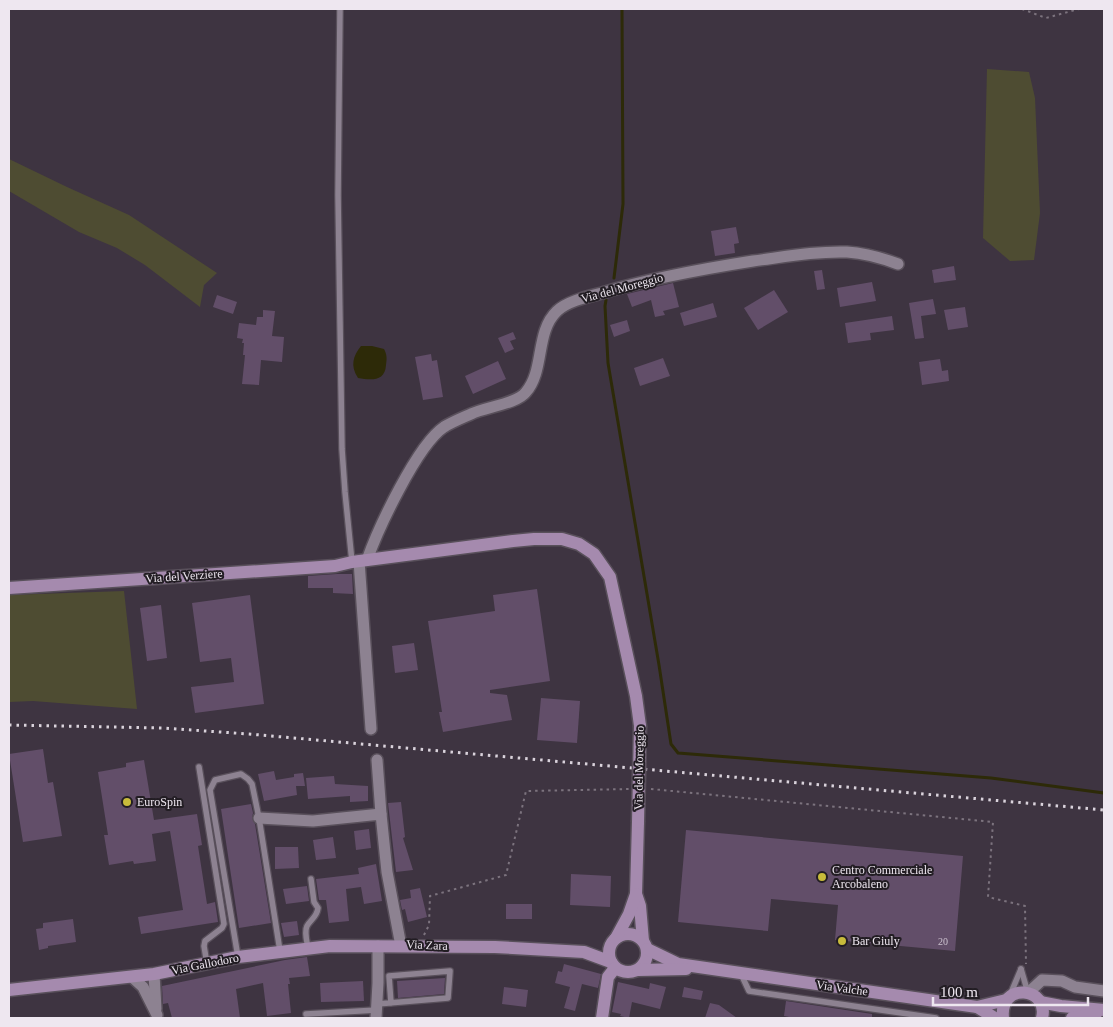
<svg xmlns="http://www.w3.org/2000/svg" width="1113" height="1027" viewBox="0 0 1113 1027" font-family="Georgia,serif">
	<rect width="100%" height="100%" fill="#3e3441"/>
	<g fill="#4e4c32">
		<polygon points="987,69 1029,72 1035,98 1040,213 1034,260 1010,261 983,238"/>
		<polygon points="9,159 67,187 129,215 217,273 204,285 200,307 145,265 117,248 79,232 9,191"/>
		<polygon points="124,591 137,709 33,701 9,702 9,595"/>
	</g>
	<path fill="#2d2a08" d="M372,346L384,349C387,355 387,358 386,365C385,382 371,380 358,378C350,366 353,356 361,346Z"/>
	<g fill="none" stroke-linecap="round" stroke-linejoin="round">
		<g stroke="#2d2a08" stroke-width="3">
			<polyline points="614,278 623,204 622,9"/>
			<polyline points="606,300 605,306 608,363 659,665 671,744 678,753 991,778 1104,793"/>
		</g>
	</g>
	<g fill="#624e69">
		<polygon points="736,227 739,243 734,244 735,253 715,256 711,231"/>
		<polygon points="954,266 956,280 934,283 932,270"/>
		<polygon points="822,270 825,289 817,290 814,271"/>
		<polygon points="872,282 876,301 840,307 837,288"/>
		<polygon points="673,283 679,307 663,311 665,315 655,317 651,300 632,307 627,294"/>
		<polygon points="774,290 788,312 758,330 744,308"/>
		<polygon points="217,295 237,302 233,314 213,307"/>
		<polygon points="933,299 936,314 921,316 924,338 915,339 909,303"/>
		<polygon points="713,303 717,317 684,326 680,313"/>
		<polygon points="965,307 968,327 948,330 944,310"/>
		<polygon points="263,310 275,311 272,336 284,337 282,362 261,360 259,385 242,384 245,355 243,355 244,343 242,343 243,339 237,338 239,323 256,325 257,317 263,317"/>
		<polygon points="892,316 894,330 870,333 871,340 848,343 845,323"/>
		<polygon points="627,320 630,331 614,337 610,325"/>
		<polygon points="513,332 516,339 510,341 514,349 505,353 498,338"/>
		<polygon points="431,354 432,361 437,360 443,397 423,400 415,357"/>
		<polygon points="663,358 670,376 640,386 634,368"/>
		<polygon points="940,359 942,371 948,370 949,381 922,385 919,362"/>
		<polygon points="498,361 506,379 473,394 465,376"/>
		<polygon points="337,574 352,574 353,594 333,593 333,588 308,588 308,576"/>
		<polygon points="537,589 550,681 490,690 490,693 507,695 512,720 443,732 439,712 442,712 428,621 495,611 493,595"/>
		<polygon points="250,595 264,704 195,713 191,687 234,682 231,658 200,662 192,603"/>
		<polygon points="161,605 167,658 147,661 140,608"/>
		<polygon points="414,643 418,670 395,673 392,646"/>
		<polygon points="541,698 580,701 577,743 537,740"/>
		<polygon points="43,749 48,783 53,782 62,836 23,842 9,754"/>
		<polygon points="144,760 154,820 197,814 202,845 198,846 207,904 215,902 218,922 141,934 138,917 183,910 170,831 152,834 156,861 134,864 133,861 109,865 104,835 108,835 98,772 126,767 126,763"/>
		<polygon points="274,771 276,780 294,777 294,774 303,773 305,786 296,786 297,795 264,801 258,774"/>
		<polygon points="334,776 335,784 368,786 368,801 350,802 350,796 308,799 306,778"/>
		<polygon points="401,802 405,837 403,838 413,870 396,872 388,803"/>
		<polygon points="251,804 253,813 252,818 255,824 271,923 239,928 221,809"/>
		<polygon points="369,829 371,848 356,850 354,831"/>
		<polygon points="686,830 963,856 955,951 835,940 838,905 771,899 768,931 678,922"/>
		<polygon points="333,837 336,858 316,860 313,840"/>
		<polygon points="275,847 298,847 299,868 275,869"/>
		<polygon points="376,864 382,901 364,904 361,887 346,889 349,921 329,923 326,900 319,900 316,879 359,874 358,868"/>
		<polygon points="571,874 611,876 610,907 570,905"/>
		<polygon points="307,886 309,901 286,904 283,889"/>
		<polygon points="420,888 427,917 408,922 405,909 402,910 400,900 411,898 410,890"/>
		<rect x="506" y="904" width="26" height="15"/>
		<polygon points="73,919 76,942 48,946 48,948 39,950 36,929 43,928 43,923"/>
		<polygon points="297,921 299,935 284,937 281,923"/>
		<polygon points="307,957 310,976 289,978 290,984 288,984 291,1013 267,1016 263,983 236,989 240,1018 172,1018 168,1003 163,1004 162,986 285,960"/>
		<polygon points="564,964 601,974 598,988 582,984 575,1011 564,1008 570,987 555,983 558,971 562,972"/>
		<polygon points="445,978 444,994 398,998 397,981"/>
		<polygon points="363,981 364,1001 321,1002 320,983"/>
		<polygon points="618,982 649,989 650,983 666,987 660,1009 632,1002 629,1018 620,1016 621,1014 612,1012"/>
		<polygon points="504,987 528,990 526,1007 502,1004"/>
		<polygon points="684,987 703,991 701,1000 682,997"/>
		<polygon points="786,1001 872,1014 872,1018 794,1018 784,1016"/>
		<polygon points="710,1003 719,1005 737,1018 705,1018"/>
	</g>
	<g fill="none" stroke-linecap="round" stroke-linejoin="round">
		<g stroke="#59505b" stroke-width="8">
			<g id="lane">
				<polyline points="340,9 338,195 342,449 345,492 352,562"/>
				<polyline points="199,767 224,924 222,928 205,941 204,946 207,964"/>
				<path d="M308,948C307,942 304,932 307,926C311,919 317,917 318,908L314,902L311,879"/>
				<polyline points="238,957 210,790 215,780 241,774 248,779 252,784 259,818 280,951"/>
				<polyline points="1021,969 1028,993"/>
				<polyline points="741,974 749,991 936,1018"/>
				<polyline points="1010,995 1021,969"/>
				<polyline points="377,1004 448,998 450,971 389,976 391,1003"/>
				<polyline points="306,1014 377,1010"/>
			</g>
		</g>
		<g stroke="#59505b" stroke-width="14">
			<g id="street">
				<path d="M367,560C378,529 417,445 444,427C452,422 462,418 471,414C485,407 517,404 526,392C545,370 535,332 557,311C568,301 587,297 602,293C651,278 702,269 753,261C784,257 815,251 847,252C865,253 882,258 898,264"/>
				<polyline points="359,561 371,729"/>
				<polyline points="377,760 381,814"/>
				<polyline points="259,818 313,821 381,814 387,872 401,946"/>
				<polyline points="154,974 156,1009"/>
				<polyline points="132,977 143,987 157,1015"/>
				<polyline points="1028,993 1042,980 1062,981 1075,987 1104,991"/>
				<polyline points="376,1018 378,983 378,946"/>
			</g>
		</g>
		<g stroke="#59505b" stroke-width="15">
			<g id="secondary">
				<polyline points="9,588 335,566 352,562 513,541 534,539 562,539 579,544 594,554 610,577 636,696 640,726"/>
				<polyline points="638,822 636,894 640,906 643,941"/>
				<circle cx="628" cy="953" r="19"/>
				<polyline points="616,938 629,914 636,894"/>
				<polyline points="647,949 678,964 977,1007 995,1018"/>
				<polyline points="638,970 686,969"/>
				<polyline points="9,990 154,974 238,957 330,946 495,947 584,952 611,962"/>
				<polyline points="1040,1002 1061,1006 1104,1010"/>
				<polyline points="977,1007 1006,1000"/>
				<polyline points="602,1018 608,977 615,968"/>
				<path d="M1003,1018C999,981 1050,987 1042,1018"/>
				<polyline points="1072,1018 1096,1014"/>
			</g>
		</g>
		<g stroke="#7c737e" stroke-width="2" stroke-dasharray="2.5 4" stroke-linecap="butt">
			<polyline points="1022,9 1046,18 1079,9"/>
			<polyline points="651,789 993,822 988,897 1025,906 1026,964"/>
			<polyline points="424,935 429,925 430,896 506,875 526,791 629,789"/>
		</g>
		<use href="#lane" stroke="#8d8291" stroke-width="5.5"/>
		<use href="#street" stroke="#8d8291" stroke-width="11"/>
		<use href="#secondary" stroke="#a58aae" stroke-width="12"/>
		<polyline stroke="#dad3dc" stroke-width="3" stroke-dasharray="2.5 5" stroke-linecap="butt" points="9,725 162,728 249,734 1104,810"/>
		<g stroke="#59505b" stroke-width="15" stroke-linecap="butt">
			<polyline id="secondary-bridge" points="638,822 640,726"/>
		</g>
		<use href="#secondary-bridge" stroke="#a58aae" stroke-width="12"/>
	</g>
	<g fill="#c8bb3b" stroke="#221d23" stroke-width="2">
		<circle cx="127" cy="802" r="5"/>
		<circle cx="822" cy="877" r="5"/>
		<circle cx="842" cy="941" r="5"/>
	</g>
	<g text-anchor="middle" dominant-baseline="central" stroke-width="4" stroke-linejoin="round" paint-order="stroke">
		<g font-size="10" fill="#cbc1ce">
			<text x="943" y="941">20</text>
		</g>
		<g font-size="12" fill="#eee7f0" stroke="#221d23">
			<text transform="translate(622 288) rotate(-15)">Via del Moreggio</text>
			<text transform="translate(184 576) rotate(-4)">Via del Verziere</text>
			<text transform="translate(639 768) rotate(-89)">Via del Moreggio</text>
			<text transform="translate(427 945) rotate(3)">Via Zara</text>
			<text transform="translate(205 964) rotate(-11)">Via Gallodoro</text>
			<text transform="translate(842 988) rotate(8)">Via Valche</text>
		</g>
		<g font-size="12" fill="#eee7f0" stroke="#221d23" text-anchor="start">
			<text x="137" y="802">EuroSpin</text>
			<text x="832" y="870">Centro Commerciale<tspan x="832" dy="14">Arcobaleno</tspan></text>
			<text x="852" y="941">Bar Giuly</text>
		</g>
	</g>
	<rect width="1113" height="1027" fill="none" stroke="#eee7f0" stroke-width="20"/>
	<path d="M933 997v8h155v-8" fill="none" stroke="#eee7f0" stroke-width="2.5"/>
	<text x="940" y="997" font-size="15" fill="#eee7f0" stroke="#221d23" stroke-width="4" paint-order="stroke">100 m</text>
</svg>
